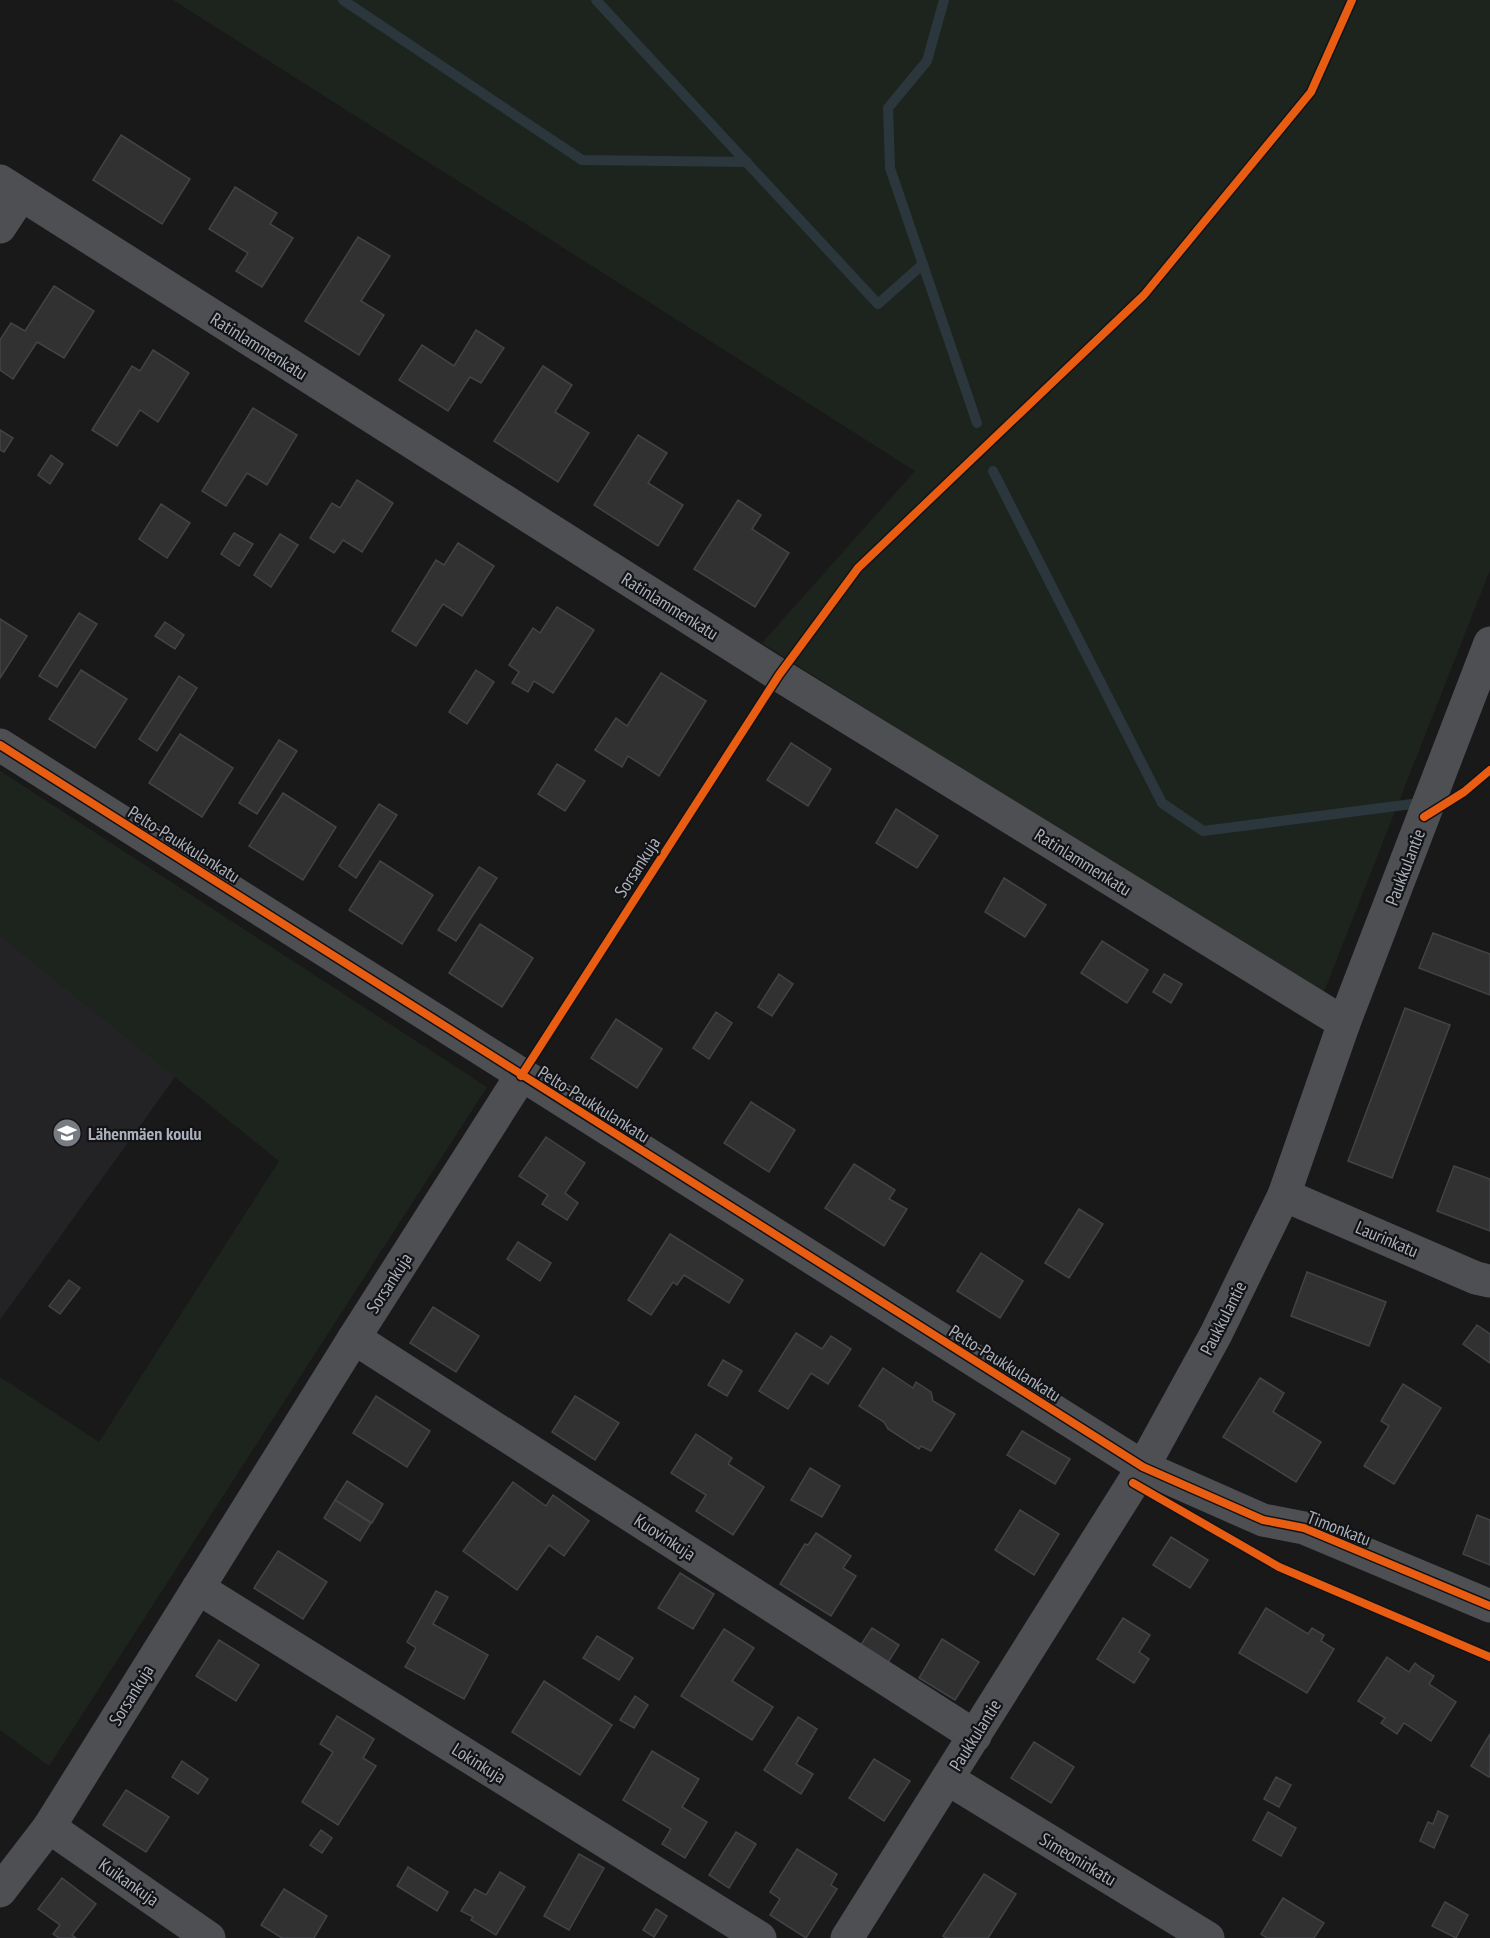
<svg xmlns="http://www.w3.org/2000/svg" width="1490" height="1938" viewBox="0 0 1490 1938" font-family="'PT Sans Narrow',sans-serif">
	<rect width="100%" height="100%" fill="#19191a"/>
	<polygon fill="#232326" points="0,771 269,947 0,1320"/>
	<g fill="#1d241d">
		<polygon points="173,0 1490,0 1490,570 1322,997 762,643 915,471"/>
		<polygon points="0,771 487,1087 49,1766 0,1730 0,1377 99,1442 279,1161 0,936"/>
	</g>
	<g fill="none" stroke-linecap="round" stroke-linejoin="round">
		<g stroke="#2b363d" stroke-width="10">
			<polyline points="343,0 582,160 747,162"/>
			<polyline points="596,0 878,304 923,264"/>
			<polyline points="944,0 927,61 888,108 890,168 977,423"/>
			<polyline points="993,471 1162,803 1203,831 1412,804"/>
		</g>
	</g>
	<g fill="#313132" stroke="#424346" stroke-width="1.5">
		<polygon points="121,135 190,179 162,224 93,180"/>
		<polygon points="235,187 277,213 270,224 293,238 262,287 236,271 248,253 209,229"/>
		<polygon points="358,237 390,256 361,301 384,315 359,355 305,321"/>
		<polygon points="54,286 94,311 64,358 37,342 13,379 0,370 0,340 11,323 25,331"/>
		<polygon points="476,330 504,348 481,383 470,377 448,411 399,380 422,345 454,366"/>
		<polygon points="153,350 189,373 158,422 140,410 117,446 92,430 132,366 140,371"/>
		<polygon points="543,366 572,385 555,412 589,433 558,482 494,441"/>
		<polygon points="253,408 297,435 267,485 247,473 226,506 202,491"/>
		<polygon points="0,430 13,438 4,452 0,450"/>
		<polygon points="638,435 667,453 648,483 683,505 658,546 594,505"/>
		<polygon points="51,455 63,464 50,484 38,475"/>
		<polygon points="357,480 393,503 362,552 343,540 334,553 310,538 332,503 340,508"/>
		<polygon points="738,500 761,515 752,529 789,553 755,607 694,569"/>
		<polygon points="161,504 190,523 167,558 139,539"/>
		<polygon points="234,533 253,544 239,566 221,554"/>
		<polygon points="280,534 298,545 271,587 254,575"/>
		<polygon points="458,543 494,566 462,616 443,604 416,646 392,631 436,560 444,565"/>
		<polygon points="557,607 594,630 553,693 534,681 528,692 512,683 519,672 509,665 533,628 540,633"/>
		<polygon points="79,613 97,624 57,687 39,676"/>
		<polygon points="0,619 27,636 0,678"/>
		<polygon points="165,622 184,635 175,649 155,636"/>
		<polygon points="81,670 127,699 95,748 49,719"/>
		<polygon points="476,670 494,682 467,724 449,712"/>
		<polygon points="661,673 706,701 659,776 628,756 622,767 595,750 616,718 627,726"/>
		<polygon points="179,676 197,688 157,751 139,739"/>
		<polygon points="180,734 233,768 202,817 149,783"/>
		<polygon points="279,740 297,751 257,814 239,803"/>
		<polygon points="791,743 831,769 808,806 767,780"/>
		<polygon points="557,764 585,781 565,811 538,794"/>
		<polygon points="283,793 336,827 303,880 249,846"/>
		<polygon points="379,804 397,815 356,878 339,866"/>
		<polygon points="896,809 938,836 917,868 876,843"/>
		<polygon points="380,861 433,895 402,944 349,910"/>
		<polygon points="479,867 497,878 456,941 438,930"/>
		<polygon points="1004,878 1046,905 1025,937 985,912"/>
		<polygon points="480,924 533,958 502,1007 449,973"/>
		<polygon points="1433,933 1490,954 1490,995 1419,968"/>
		<polygon points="1102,941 1148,970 1127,1003 1081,973"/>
		<polygon points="779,974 793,984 772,1016 758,1007"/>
		<polygon points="1164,974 1182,984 1171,1003 1153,992"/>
		<polygon points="1405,1008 1450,1025 1392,1178 1348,1161"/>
		<polygon points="716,1012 732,1023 709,1059 693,1048"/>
		<polygon points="616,1019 662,1049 637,1088 591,1058"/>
		<polygon points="751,1102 795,1130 769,1172 724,1143"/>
		<polygon points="546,1137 585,1163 565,1193 578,1203 567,1220 542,1204 548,1195 519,1176"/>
		<polygon points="854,1164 895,1190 889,1199 907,1209 884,1246 825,1208"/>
		<polygon points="1454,1166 1490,1179 1490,1231 1437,1211"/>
		<polygon points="1079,1209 1103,1224 1069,1278 1045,1263"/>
		<polygon points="670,1234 743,1280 729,1303 684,1275 677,1285 673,1282 651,1315 628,1300"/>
		<polygon points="518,1242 551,1263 540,1281 507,1259"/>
		<polygon points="981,1253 1023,1281 1000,1318 957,1291"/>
		<polygon points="1307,1272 1386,1302 1369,1346 1291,1316"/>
		<polygon points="69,1280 80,1288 60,1314 49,1306"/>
		<polygon points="433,1307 479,1336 456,1372 410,1343"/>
		<polygon points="1477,1325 1490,1334 1490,1363 1463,1344"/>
		<polygon points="796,1333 822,1349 831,1336 851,1349 828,1384 811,1373 788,1409 759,1391"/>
		<polygon points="723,1360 742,1371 727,1396 708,1385"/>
		<polygon points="883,1368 913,1388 916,1382 931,1392 933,1401 955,1414 931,1451 921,1446 919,1449 888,1429 884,1422 859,1406"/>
		<polygon points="1260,1378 1284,1393 1273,1412 1321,1442 1296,1482 1223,1437"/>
		<polygon points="1403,1384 1441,1408 1394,1484 1364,1466 1389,1426 1381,1421"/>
		<polygon points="376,1396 430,1431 407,1467 353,1433"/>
		<polygon points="575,1396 619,1423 595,1460 552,1432"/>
		<polygon points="1022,1431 1070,1459 1055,1484 1007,1455"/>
		<polygon points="696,1434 732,1458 728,1464 764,1487 733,1535 696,1511 706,1495 671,1473"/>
		<polygon points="810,1468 840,1486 822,1517 791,1500"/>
		<polygon points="347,1481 383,1504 372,1523 335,1500"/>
		<polygon points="513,1482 546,1506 553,1495 589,1521 564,1556 549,1545 517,1590 463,1551"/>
		<polygon points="335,1500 371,1523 360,1541 324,1518"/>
		<polygon points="1020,1510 1059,1534 1034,1575 995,1550"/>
		<polygon points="1477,1515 1490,1520 1490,1565 1463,1554"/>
		<polygon points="816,1533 851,1556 843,1568 856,1576 831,1616 780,1584 805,1544 808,1545"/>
		<polygon points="1171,1537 1208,1560 1190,1588 1153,1565"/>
		<polygon points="278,1551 327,1582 303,1619 254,1588"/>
		<polygon points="680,1573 714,1594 693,1629 658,1608"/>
		<polygon points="436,1591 448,1597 433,1624 488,1655 464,1699 405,1667 416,1648 407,1642"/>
		<polygon points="1266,1608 1308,1634 1312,1628 1324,1635 1321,1641 1334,1649 1307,1693 1239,1653"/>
		<polygon points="1123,1618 1150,1635 1139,1652 1149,1659 1134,1683 1097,1659"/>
		<polygon points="872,1628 899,1645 887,1664 860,1646"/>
		<polygon points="724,1629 754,1648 732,1681 773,1707 752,1740 681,1696"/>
		<polygon points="597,1636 633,1658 619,1680 583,1658"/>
		<polygon points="942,1639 979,1662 955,1700 919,1678"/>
		<polygon points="219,1640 259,1665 236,1701 196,1676"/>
		<polygon points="1387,1657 1409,1672 1415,1663 1421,1668 1434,1676 1429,1684 1456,1702 1431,1741 1404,1723 1397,1734 1381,1723 1385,1718 1358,1701"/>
		<polygon points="544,1681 612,1725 580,1775 512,1732"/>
		<polygon points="635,1696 648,1705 634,1728 620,1720"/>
		<polygon points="337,1716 374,1739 363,1758 376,1766 338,1825 302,1802 333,1752 320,1744"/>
		<polygon points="798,1717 817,1729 796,1764 813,1774 801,1794 764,1770"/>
		<polygon points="1490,1734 1490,1776 1489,1777 1471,1766"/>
		<polygon points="1034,1742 1074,1767 1051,1803 1011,1778"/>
		<polygon points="652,1751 699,1779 682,1807 707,1822 685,1858 662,1844 671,1829 623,1800"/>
		<polygon points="874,1759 910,1781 884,1821 849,1798"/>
		<polygon points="182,1761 208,1779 198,1794 172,1777"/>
		<polygon points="1276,1777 1291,1785 1279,1807 1264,1799"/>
		<polygon points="126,1790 169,1817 146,1852 103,1825"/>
		<polygon points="1438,1811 1448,1816 1434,1848 1420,1841 1428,1822 1433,1824"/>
		<polygon points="1268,1812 1296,1828 1281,1856 1253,1840"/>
		<polygon points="321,1830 332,1838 322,1853 310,1845"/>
		<polygon points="736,1832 756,1844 729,1888 709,1875"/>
		<polygon points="797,1849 837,1874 831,1885 837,1889 806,1938 770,1915 780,1899 770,1892"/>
		<polygon points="579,1854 604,1868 569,1930 544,1916"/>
		<polygon points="408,1867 448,1892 437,1911 397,1886"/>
		<polygon points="500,1872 525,1887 496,1935 471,1920 473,1917 461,1911 475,1889 486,1895"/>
		<polygon points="984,1874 1016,1894 988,1938 946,1938 943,1936"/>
		<polygon points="62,1878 96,1904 72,1935 76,1938 59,1938 53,1934 60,1925 38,1909"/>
		<polygon points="284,1889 327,1916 314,1938 282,1938 261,1925"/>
		<polygon points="1283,1898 1324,1923 1314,1938 1267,1938 1261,1934"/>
		<polygon points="1445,1902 1468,1915 1456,1938 1432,1926"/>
		<polygon points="656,1909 667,1916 654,1937 643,1930"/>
	</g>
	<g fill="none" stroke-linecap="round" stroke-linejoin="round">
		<g stroke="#4d4f53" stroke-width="33">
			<polyline points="0,181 779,675 1344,1023"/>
			<polyline points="0,227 21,195"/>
			<polyline points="0,745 1143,1467 1263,1520 1304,1528 1490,1606"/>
			<polyline points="1284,1195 1476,1278 1490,1281"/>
			<polyline points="354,1338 975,1736"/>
			<polyline points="198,1588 760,1938"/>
			<polyline points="948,1779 1208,1938"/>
			<polyline points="49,1827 209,1938"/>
			<polyline points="0,1891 49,1827 354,1338 521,1076"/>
			<polyline points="847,1938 1143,1467 1216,1334 1284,1195 1344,1023 1490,643"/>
		</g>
		<g stroke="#131316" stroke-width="11">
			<g id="cycleway">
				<polyline points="0,745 1143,1467 1263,1520 1304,1528 1490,1606"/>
				<polyline points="1424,817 1464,792 1490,770"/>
				<polyline points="521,1076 779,675 858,568 1144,295 1311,92 1352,0"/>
				<polyline points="1133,1483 1279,1567 1490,1657"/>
			</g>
		</g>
		<use href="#cycleway" stroke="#e95d12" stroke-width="8"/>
	</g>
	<defs>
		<g id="school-disc" transform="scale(1.5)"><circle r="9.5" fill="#777c83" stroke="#131316"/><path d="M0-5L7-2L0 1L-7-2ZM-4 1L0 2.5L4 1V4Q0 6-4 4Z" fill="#fff"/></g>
	</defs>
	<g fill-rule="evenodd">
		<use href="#school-disc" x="67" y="1133"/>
	</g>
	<g text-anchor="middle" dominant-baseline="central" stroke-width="4.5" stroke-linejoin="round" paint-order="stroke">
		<g font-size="18" fill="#aab1bb" stroke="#131316">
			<text transform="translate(259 346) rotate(32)">Ratinlammenkatu</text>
			<text transform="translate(670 606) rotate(32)">Ratinlammenkatu</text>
			<text transform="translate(184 844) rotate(32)">Pelto-Paukkulankatu</text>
			<text transform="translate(1083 862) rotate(32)">Ratinlammenkatu</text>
			<text transform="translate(637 867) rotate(-57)">Sorsankuja</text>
			<text transform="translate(1405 867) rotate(-69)">Paukkulantie</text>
			<text transform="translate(594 1104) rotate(32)">Pelto-Paukkulankatu</text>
			<text transform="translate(1387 1239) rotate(23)">Laurinkatu</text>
			<text transform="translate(389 1283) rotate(-57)">Sorsankuja</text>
			<text transform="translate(1223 1318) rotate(-63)">Paukkulantie</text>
			<text transform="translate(1005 1363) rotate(32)">Pelto-Paukkulankatu</text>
			<text transform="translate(1339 1528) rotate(21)">Timonkatu</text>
			<text transform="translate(665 1537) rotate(33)">Kuovinkuja</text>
			<text transform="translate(131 1695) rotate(-58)">Sorsankuja</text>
			<text transform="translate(975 1735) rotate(-58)">Paukkulantie</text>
			<text transform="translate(479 1763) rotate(32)">Lokinkuja</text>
			<text transform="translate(1078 1859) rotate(31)">Simeoninkatu</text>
			<text transform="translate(129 1882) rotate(35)">Kuikankuja</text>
		</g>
		<g font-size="18" font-weight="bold" fill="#aab1bb" stroke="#131316" text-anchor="start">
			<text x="88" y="1133">Lähenmäen koulu</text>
		</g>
	</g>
</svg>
